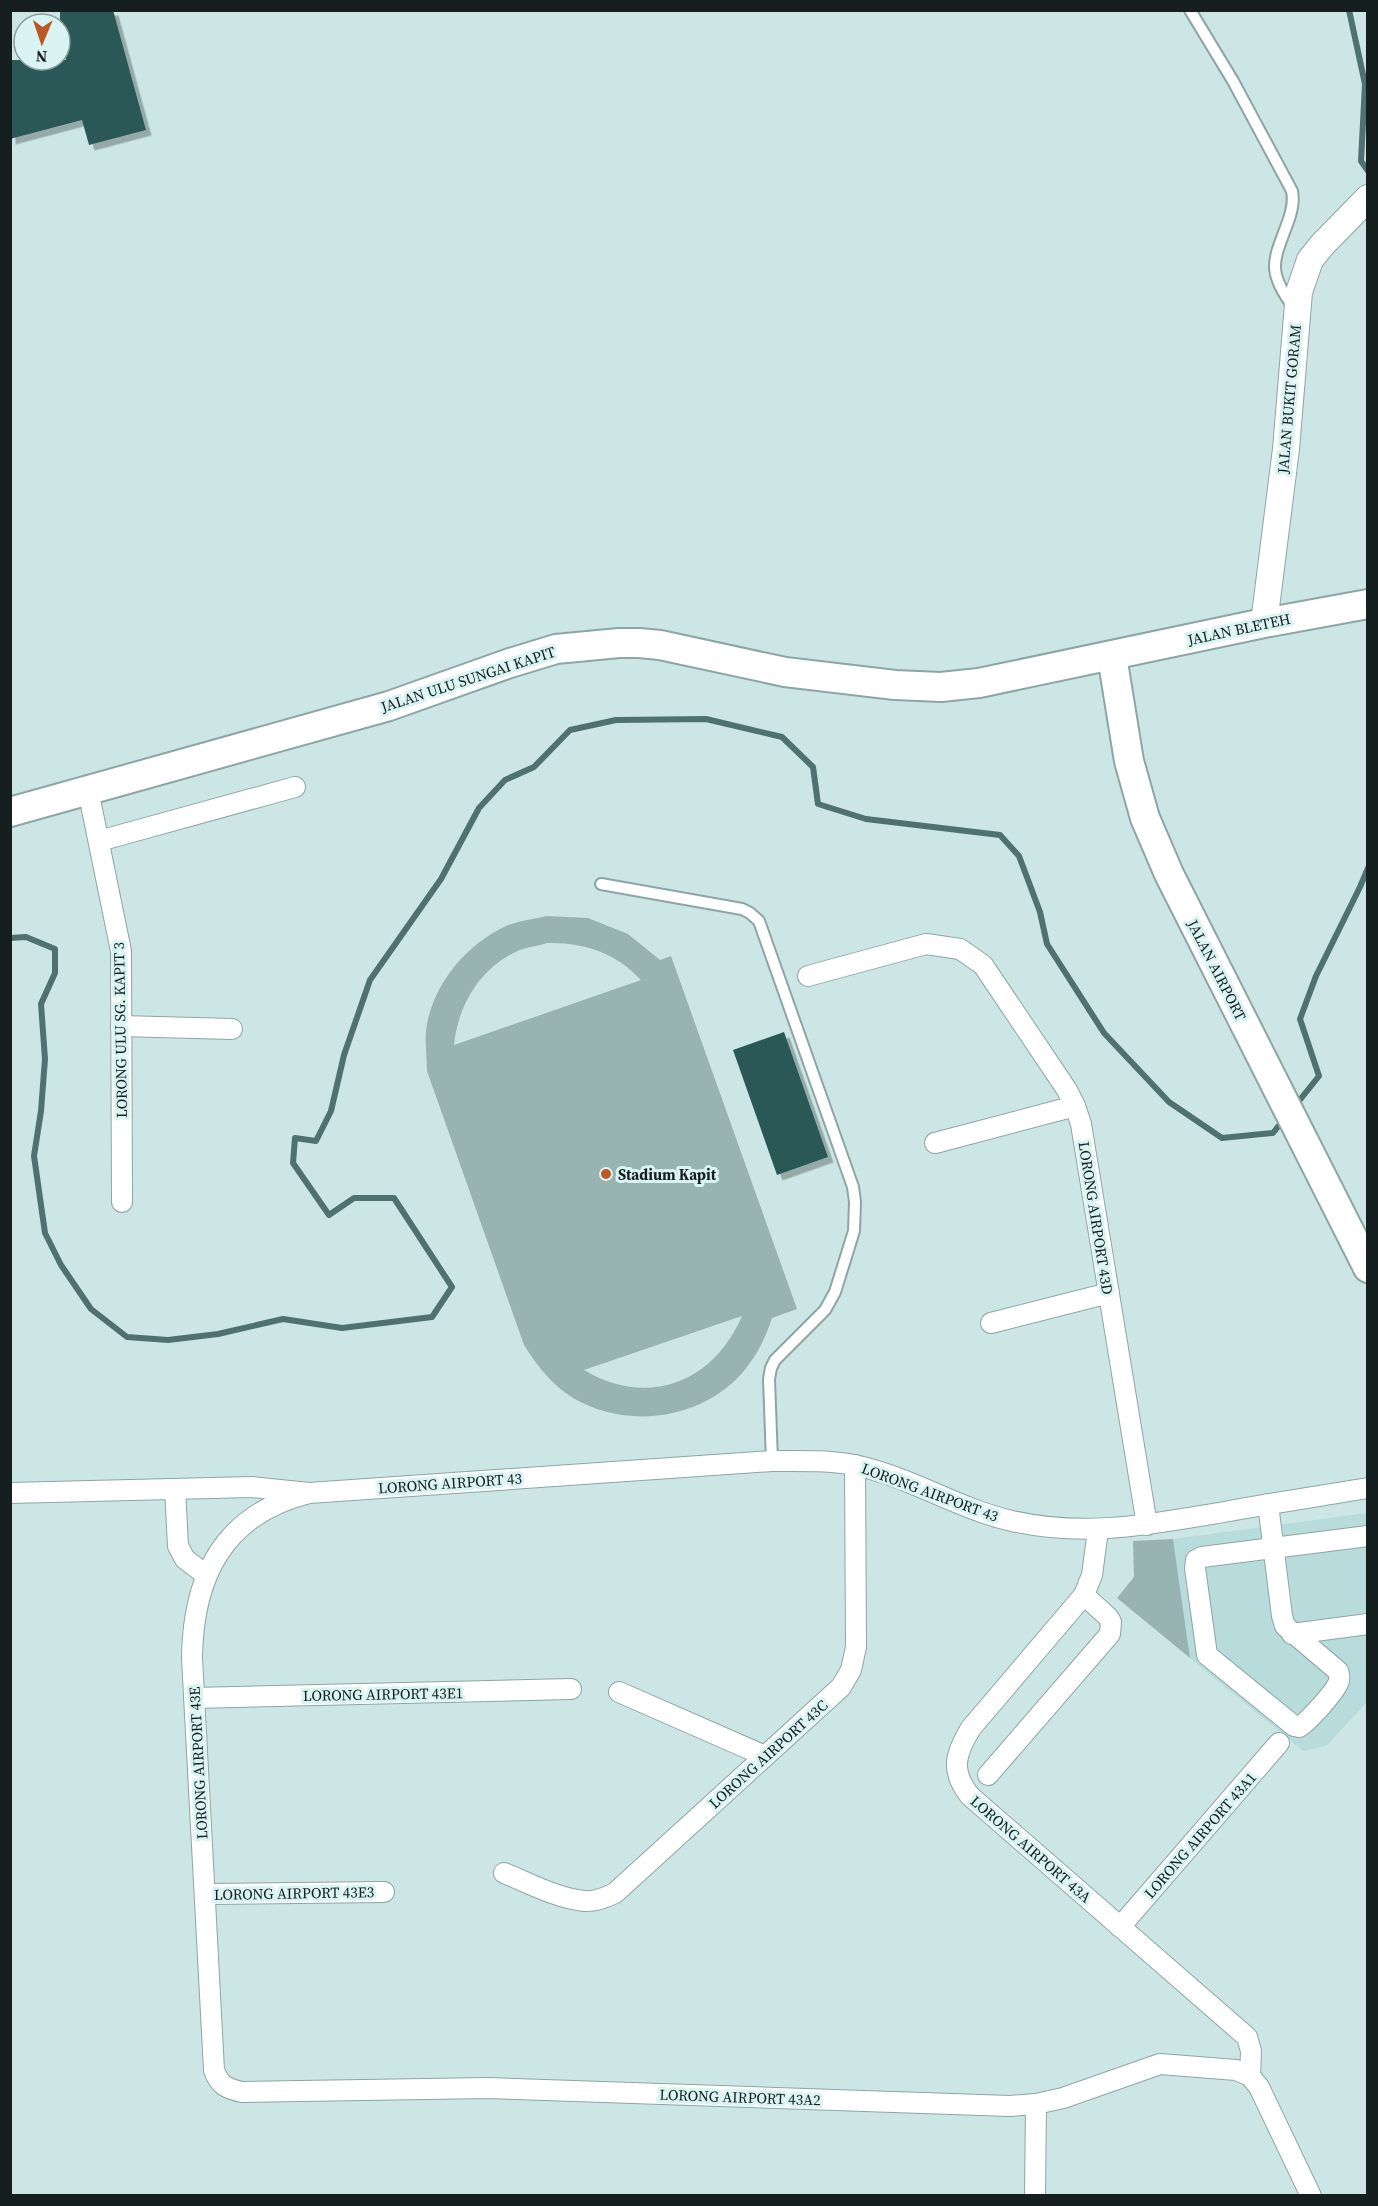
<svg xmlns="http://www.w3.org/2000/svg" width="1378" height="2206" viewBox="0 0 1378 2206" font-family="'Source Serif 4',serif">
	<defs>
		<filter id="shadow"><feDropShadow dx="5.5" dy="5.5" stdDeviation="0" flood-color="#0004"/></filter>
	</defs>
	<rect width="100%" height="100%" fill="#cce6e5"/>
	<polygon fill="#b8dcdb" points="1367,1513 1367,1702 1326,1746 1303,1751 1190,1658 1173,1539"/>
	<g fill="#97b4b3" fill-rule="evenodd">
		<path d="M547,916L588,918L628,934L660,960L671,956L797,1309L772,1318C766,1336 759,1352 747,1367C707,1419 629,1431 573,1398C552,1385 537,1366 524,1345L427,1071C427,1056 424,1039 427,1024C435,982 467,944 506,926C518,921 534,919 547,916ZM547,943C584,942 616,953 641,980L454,1045C458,1005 481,966 520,950C528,947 538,946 547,943ZM742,1316C713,1383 648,1408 584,1370Z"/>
		<polygon points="1173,1539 1190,1658 1117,1598 1134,1577 1133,1541"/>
	</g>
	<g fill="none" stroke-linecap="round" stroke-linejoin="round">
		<g stroke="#4f7271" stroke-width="6">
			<polyline points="1349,10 1365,84 1361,161 1368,171"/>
			<polyline points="10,938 26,937 55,949 55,973 41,1004 45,1059 41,1111 34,1156 45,1233 61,1265 91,1309 127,1337 168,1340 218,1334 283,1319 342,1328 432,1317 452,1287 394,1198 354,1198 329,1215 293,1163 295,1138 316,1141 331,1111 344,1055 370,980 441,879 479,808 505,780 534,767 570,730 616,720 706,719 782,737 813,767 818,804 866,819 1000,835 1019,856 1040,912 1047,944 1104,1033 1169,1102 1222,1138 1273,1133 1284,1119"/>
			<polyline points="1295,1106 1319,1076 1300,1019 1316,976 1360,887 1368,868"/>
		</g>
	</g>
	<g fill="#2b5857" filter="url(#shadow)">
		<polygon points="60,10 113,10 146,130 89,145 82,120 10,139 10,60 66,60 60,39"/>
		<polygon points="784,1032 828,1157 777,1175 733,1050"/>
	</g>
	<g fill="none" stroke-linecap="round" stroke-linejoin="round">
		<g stroke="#8da6a5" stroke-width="14">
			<g id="service">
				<path d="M1190,10L1233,81L1292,191C1294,201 1292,209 1289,219C1274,261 1265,269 1294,308"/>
				<polyline points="601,884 742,909 750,913 759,921 853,1187 855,1202 854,1231 835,1292 825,1310 775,1360 771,1368 769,1379 772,1461"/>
			</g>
		</g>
		<g stroke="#8da6a5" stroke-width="22">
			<g id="minor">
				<polyline points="88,790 121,951 122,1202"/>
				<polyline points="99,841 295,787"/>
				<polyline points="808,976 926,944 960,949 983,965 1067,1090 1075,1106 1081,1124 1147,1525"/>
				<polyline points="121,1026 232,1029"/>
				<polyline points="935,1143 1075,1106"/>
				<polyline points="991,1323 1109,1293"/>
				<polyline points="175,1489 178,1546 185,1559 206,1575"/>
				<path d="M10,1493L252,1487L309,1493L772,1461C800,1461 827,1460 854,1465C909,1476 958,1509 1012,1521C1087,1538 1151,1524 1224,1512C1272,1503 1320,1496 1368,1488"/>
				<path d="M309,1493C224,1514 193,1576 192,1658L214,2070C219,2085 227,2089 242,2092L488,2088L1010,2106L1036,2104L1063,2098L1160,2064L1236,2070L1250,2076L1259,2087L1311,2196"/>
				<path d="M1268,1504L1282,1616L1285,1626L1338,1671C1339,1675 1340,1676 1339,1681C1336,1691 1308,1722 1299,1727L1294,1726L1207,1655L1195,1568L1196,1560L1202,1557L1368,1536"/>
				<path d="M1098,1530L1092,1575L1084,1595L971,1728C955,1754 950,1771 970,1796L1247,2037L1251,2051L1250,2076"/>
				<polyline points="1292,1634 1368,1624"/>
				<polyline points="619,1692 765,1756"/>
				<polyline points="194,1698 571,1689"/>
				<polyline points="988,1775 1110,1634 1111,1622 1108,1617 1084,1595"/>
				<path d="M504,1873C529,1883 556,1898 584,1901C595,1902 605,1898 615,1893L841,1687L851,1670L856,1647L855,1465"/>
				<polyline points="205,1894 384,1892"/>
				<polyline points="1120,1927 1279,1743"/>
				<polyline points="1035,2196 1036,2104"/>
			</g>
		</g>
		<g stroke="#8da6a5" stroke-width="28">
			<polyline id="tertiary" points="1264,623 1286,449 1299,292 1310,260 1322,245 1368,198"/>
		</g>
		<g stroke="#8da6a5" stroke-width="32">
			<g id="secondary">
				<polyline points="1112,656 1129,761 1145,818 1169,874 1368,1268"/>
				<polyline points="10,812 389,706 510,663 556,649 619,643 639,643 660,645 785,672 895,685 941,687 979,683 1264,623 1368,604"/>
			</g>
		</g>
		<use href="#service" stroke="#fff" stroke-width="10"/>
		<use href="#minor" stroke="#fff" stroke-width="20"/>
		<use href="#tertiary" stroke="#fff" stroke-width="26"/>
		<use href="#secondary" stroke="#fff" stroke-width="28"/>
	</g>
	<circle fill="#bc5726" stroke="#d9f4f2" stroke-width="2" cx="606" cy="1174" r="6"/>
	<g text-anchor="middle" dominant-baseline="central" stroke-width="6" stroke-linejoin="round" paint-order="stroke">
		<g font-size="15" fill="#161f1f" stroke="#d9f4f2">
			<text transform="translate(1289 399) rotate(-85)">JALAN BUKIT GORAM</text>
			<text transform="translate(1239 629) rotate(-12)">JALAN BLETEH</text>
			<text transform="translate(468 679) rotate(-18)">JALAN ULU SUNGAI KAPIT</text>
			<text transform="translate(1217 970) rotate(63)">JALAN AIRPORT</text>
			<text transform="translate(120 1030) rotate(-91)">LORONG ULU SG. KAPIT 3</text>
			<text transform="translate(1096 1218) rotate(81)">LORONG AIRPORT 43D</text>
			<text transform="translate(450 1483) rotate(-4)">LORONG AIRPORT 43</text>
			<text transform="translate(930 1492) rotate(20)">LORONG AIRPORT 43</text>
			<text transform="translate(383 1694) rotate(-1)">LORONG AIRPORT 43E1</text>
			<text transform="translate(768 1754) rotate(-42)">LORONG AIRPORT 43C</text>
			<text transform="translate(198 1763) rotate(-93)">LORONG AIRPORT 43E</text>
			<text transform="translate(1200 1835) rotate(-49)">LORONG AIRPORT 43A1</text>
			<text transform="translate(1031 1849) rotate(41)">LORONG AIRPORT 43A</text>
			<text transform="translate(294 1893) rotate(-1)">LORONG AIRPORT 43E3</text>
			<text transform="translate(740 2097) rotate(2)">LORONG AIRPORT 43A2</text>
		</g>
		<g font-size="15" font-weight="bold" fill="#161f1f" stroke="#d9f4f2" text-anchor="start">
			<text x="618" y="1174">Stadium Kapit</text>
		</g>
	</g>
	<rect width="1378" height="2206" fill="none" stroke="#161f1f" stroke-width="24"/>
	<g transform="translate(42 42) rotate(182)"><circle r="28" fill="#d9f4f2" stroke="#8b9f9e" stroke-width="1.5"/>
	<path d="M0-4.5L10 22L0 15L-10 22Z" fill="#bc5726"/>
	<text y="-9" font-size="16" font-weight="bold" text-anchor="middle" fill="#161f1f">N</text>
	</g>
</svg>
